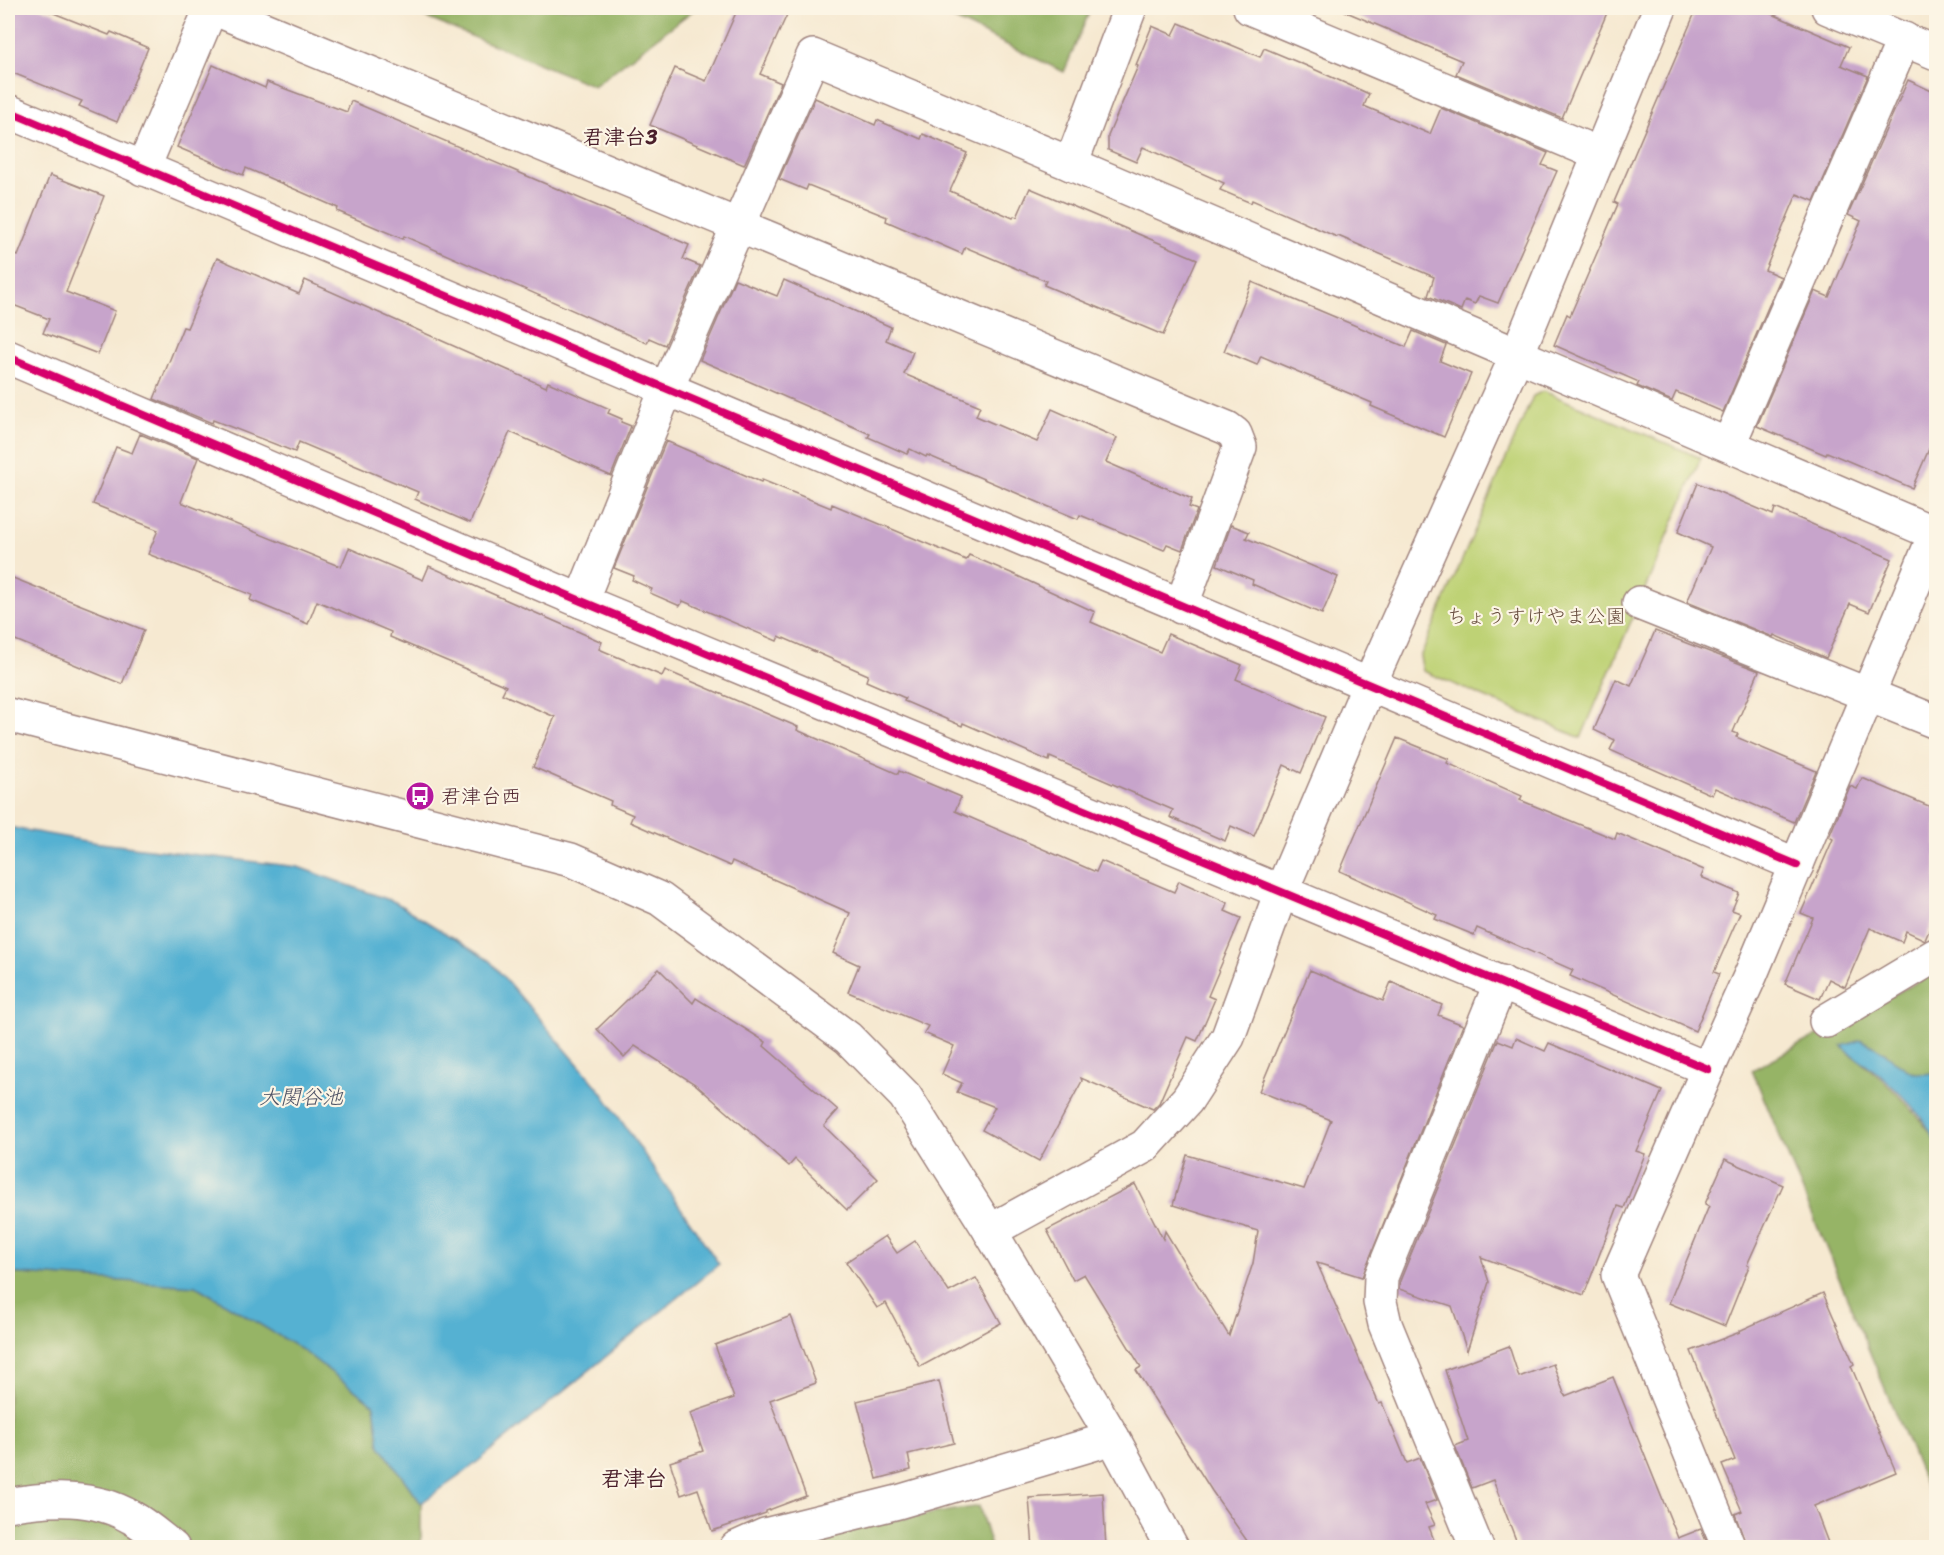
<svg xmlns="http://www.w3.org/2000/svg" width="1944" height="1555" viewBox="0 0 1944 1555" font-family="Sriracha,'Klee One',sans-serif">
	<rect width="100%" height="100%" fill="#fcf5e5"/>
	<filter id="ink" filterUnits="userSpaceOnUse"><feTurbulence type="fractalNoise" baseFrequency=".0167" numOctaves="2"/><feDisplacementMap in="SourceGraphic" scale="12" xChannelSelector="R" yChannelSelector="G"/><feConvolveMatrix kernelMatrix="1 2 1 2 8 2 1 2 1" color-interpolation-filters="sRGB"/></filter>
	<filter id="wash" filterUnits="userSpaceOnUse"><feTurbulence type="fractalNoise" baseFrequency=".008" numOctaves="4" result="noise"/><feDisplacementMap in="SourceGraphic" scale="24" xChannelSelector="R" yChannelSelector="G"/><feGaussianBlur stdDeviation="1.35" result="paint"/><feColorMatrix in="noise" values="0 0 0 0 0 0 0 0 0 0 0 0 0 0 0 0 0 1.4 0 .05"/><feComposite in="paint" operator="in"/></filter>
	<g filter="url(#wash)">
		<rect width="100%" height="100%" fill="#f6e9d1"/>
		<polygon fill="#bed275" stroke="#847850" stroke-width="1.5" points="1543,391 1701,458 1581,738 1423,671 1420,657 1533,396"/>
		<g fill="#96b466" stroke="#706a48" stroke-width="1.5">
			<polygon points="402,8 696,8 594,86"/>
			<polygon points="930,8 1091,8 1064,72"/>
			<path d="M1936,972V1072C1913,1079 1902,1067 1885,1053L1850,1054C1884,1078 1910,1105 1935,1138L1936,1511L1752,1070Z"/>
			<polygon points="8,1273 196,1286 301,1349 374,1405 380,1446 421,1503 421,1544 425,1547 8,1547"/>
			<polygon points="979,1506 991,1547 769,1548 862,1525"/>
		</g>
		<g fill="#54b1d2" stroke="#4f687e" stroke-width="1.5">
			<polygon points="8,827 92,842 298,867 395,902 490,961 601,1091 719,1264 465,1472 421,1503 380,1446 374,1405 301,1349 196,1286 8,1273"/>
			<path d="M1861,1040C1869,1044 1878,1048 1886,1054C1904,1067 1912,1079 1936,1072V1148C1934,1124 1895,1088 1876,1072C1865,1063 1852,1057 1842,1046Z"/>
		</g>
		<g id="blocks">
			<g fill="#c7a4cb">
				<polygon points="8,8 41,8 109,35 111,32 148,48 117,122 79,106 82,101 8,71"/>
				<polygon points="738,8 790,8 760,74 781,83 744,165 650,125 675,68 706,81"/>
				<polygon points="1337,8 1609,8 1562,118 1456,74 1462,61"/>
				<polygon points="1697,8 1758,8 1849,47 1841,65 1868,76 1814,201 1797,194 1765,270 1781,277 1723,412 1676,392 1672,401 1637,386 1639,382 1554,345 1567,314 1570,316 1618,204 1614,202"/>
				<polygon points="1179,23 1260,57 1264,48 1307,66 1369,94 1364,106 1430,134 1441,108 1548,153 1542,165 1557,171 1498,303 1479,296 1475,304 1465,300 1461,310 1428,296 1434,277 1338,236 1337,237 1252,200 1251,203 1220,190 1224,183 1143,147 1136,162 1108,150 1108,136 1138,66 1136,65 1152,26 1173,35"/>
				<polygon points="213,65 265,88 267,82 347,112 351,101 689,245 683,259 700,266 665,345 649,338 647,343 404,236 403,239 337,211 338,208 246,168 243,175 177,147"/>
				<polygon points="1908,80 1936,93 1936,433 1912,488 1827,452 1826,455 1757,426 1815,291 1829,297 1861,221 1848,215"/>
				<polygon points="815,98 875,125 877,120 921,139 923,134 967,153 950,191 1013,218 1014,216 1017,217 1030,188 1197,259 1163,335 1044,285 1046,281 965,247 962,254 886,221 887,217 808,185 806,190 779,179"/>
				<polygon points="50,175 104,196 66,292 115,311 98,354 43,333 49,319 8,303 8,252 18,256"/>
				<polygon points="217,258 299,294 305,280 546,387 548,382 610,409 608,413 622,419 621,422 631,426 611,476 510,432 470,523 415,499 418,492 299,442 295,452 213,420 212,423 154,399 183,327 187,328"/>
				<polygon points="735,279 777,296 784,280 891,327 886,340 913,352 904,374 980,406 976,416 1037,442 1052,409 1117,438 1106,462 1192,499 1189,507 1197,510 1182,550 1167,544 1164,550 1080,515 1078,519 1054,509 927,455 926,457 910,449 907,454 868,437 870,434 700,360"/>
				<polygon points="1252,282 1406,347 1413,331 1446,345 1440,361 1471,374 1444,437 1371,406 1372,403 1261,356 1257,365 1224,351"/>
				<polygon points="140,434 198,458 181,502 341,567 349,548 423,580 429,566 602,642 599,649 662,676 665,670 798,727 797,730 898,774 899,771 961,797 955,811 1096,872 1101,861 1174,892 1179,881 1228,903 1225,911 1241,918 1208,996 1215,999 1197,1041 1188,1037 1159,1103 1153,1109 1081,1078 1082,1081 1039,1161 982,1130 995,1107 957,1092 962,1083 942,1074 954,1046 924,1033 928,1026 848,992 859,965 833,953 850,913 732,861 730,866 630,822 633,815 610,805 611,801 533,767 555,717 502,694 506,686 390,637 391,632 317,601 308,624 250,600 252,595 148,554 158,530 93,504 116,447 132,453"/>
				<polygon points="666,441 761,482 762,480 831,508 832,504 966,560 969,555 1011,573 1095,612 1091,622 1160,652 1168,634 1242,665 1236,679 1325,717 1301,773 1284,765 1254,836 1231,826 1225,841 1170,817 1173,810 1050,757 1049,761 963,723 962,726 904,701 905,698 866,681 868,675 843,664 779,636 777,641 683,601 680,606 650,593 652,589 632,580 634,576 614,568"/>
				<polygon points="1698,483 1773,515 1775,508 1892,559 1869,612 1850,604 1826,658 1774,635 1773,637 1687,602 1711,547 1678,532"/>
				<polygon points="1231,525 1249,532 1246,538 1338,577 1322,614 1252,584 1253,580 1217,565"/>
				<polygon points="8,576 144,630 122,684 8,637"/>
				<polygon points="1655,631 1759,671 1733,732 1738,734 1736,737 1816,771 1794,822 1715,788 1712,795 1610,750 1615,740 1594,730 1616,679 1631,686"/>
				<polygon points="1397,738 1449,759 1447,763 1522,796 1520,800 1615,839 1617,833 1704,870 1701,877 1739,893 1732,910 1740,913 1714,972 1719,974 1695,1031 1570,976 1573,970 1477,928 1474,935 1435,919 1437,915 1340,871"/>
				<polygon points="1862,778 1936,809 1936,914 1925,940 1906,931 1902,942 1870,928 1845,987 1829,979 1820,999 1785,984 1813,918 1801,913 1833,839 1829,837 1850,786 1857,789"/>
				<polygon points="659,969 693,1003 696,998 766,1042 764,1046 838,1110 824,1126 878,1179 847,1210 795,1159 789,1166 695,1084 635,1046 624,1057 597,1029"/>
				<polygon points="1310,970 1383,1001 1391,982 1442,1005 1438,1015 1463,1025 1362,1277 1317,1263 1379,1404 1382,1403 1407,1463 1420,1458 1437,1500 1425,1504 1435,1525 1429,1527 1437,1548 1252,1548 1212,1491 1136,1370 1141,1367 1084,1274 1073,1280 1047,1230 1135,1184 1163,1239 1165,1231 1229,1336 1253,1263 1258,1231 1173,1205 1187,1155 1304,1189 1331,1120 1259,1091"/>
				<polygon points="1516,1038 1545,1051 1549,1043 1662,1091 1636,1151 1645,1154 1624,1208 1618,1206 1584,1295 1481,1257 1489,1282 1467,1351 1452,1306 1399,1289 1400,1281 1498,1040 1513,1046"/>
				<polygon points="1725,1159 1783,1185 1747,1265 1749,1266 1725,1326 1669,1303 1709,1206 1705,1204"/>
				<polygon points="885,1236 897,1253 915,1241 949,1292 976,1278 1001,1323 920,1367 886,1303 877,1308 846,1262"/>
				<polygon points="1823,1293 1854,1364 1851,1366 1896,1472 1814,1506 1830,1548 1747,1548 1735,1514 1742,1511 1722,1465 1735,1460 1691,1351 1740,1332 1739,1331"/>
				<polygon points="791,1316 816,1383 770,1400 806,1496 766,1511 766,1513 712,1531 698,1489 681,1495 670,1462 703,1451 690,1413 734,1398 715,1345"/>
				<polygon points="1509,1346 1519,1377 1553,1364 1565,1396 1613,1377 1678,1538 1701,1529 1709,1548 1519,1548 1493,1480 1472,1488 1455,1446 1468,1441 1445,1370"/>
				<polygon points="939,1381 954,1443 908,1454 911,1470 877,1479 857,1401"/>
				<polygon points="1103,1493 1106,1548 1033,1548 1029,1498"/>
			</g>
		</g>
	</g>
	<g filter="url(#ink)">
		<use href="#blocks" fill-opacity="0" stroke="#a0847e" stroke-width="1.5"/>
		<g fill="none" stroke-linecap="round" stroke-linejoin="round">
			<g stroke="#a0847e" stroke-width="36">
				<g id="minor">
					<polyline points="213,8 1227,428 1235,434 1240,447 1181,607"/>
					<polyline points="1250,8 1599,154"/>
					<polyline points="1828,8 1936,53"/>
					<polyline points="8,111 1797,865"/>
					<polyline points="1071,164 1130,8"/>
					<polyline points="143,169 211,8"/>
					<polyline points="8,357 581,601 1708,1069"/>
					<polyline points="1729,444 1904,39"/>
					<polyline points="581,601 666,390 813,56 1071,164 1936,534"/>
					<polyline points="1639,603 1936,722"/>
					<polyline points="8,715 571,860 660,899 848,1038 905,1096 990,1231 1113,1438 1172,1548"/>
					<polyline points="1826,1021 1936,955"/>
					<polyline points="990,1231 1145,1146 1187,1100 1228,1037 1281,892 1369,685 1517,355 1660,8"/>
					<path d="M8,1505C48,1498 94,1495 131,1517C146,1525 159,1537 173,1548"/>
					<polyline points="736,1548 765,1535 898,1502 1113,1438"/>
					<polyline points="1477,1548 1385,1324 1380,1302 1381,1277 1501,982"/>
					<polyline points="1729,1548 1618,1275 1708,1069 1751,974 1936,532"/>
				</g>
			</g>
			<use href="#minor" stroke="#fff" stroke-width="33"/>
			<g stroke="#fcf5e5" stroke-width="11">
				<g id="cycleway">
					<polyline points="8,111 1797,865"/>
					<polyline points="8,357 581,601 1708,1069"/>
				</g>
			</g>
			<use href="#cycleway" stroke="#d6006c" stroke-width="8"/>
		</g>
	</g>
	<defs>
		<g id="bus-disc" transform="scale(1.5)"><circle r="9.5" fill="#b5179e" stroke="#fcf5e5"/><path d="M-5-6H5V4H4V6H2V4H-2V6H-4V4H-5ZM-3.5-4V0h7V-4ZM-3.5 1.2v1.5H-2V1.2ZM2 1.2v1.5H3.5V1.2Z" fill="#fff"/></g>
	</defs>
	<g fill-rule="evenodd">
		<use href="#bus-disc" x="420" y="796"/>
	</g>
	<g text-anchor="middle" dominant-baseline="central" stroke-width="4.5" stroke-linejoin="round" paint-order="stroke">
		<g font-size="20" fill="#674c3e" stroke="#fcf5e5">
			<text x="1536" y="616">ちょうすけやま公園</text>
		</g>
		<g font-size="20" fill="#4a1f2b" stroke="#fcf5e5" text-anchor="start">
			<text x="441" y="796">君津台西</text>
		</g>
		<g font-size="21" font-weight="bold" fill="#4a1f2b" stroke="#fcf5e5">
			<text x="620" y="137">君津台3</text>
		</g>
		<g font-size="21" font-style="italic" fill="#4e5265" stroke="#fcf5e5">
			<text x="301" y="1097">大関谷池</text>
		</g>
		<g font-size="22" font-weight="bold" fill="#4a1f2b" stroke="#fcf5e5">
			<text x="634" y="1478">君津台</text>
		</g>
	</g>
	<rect width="1944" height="1555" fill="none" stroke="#fcf5e5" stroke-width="30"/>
</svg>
